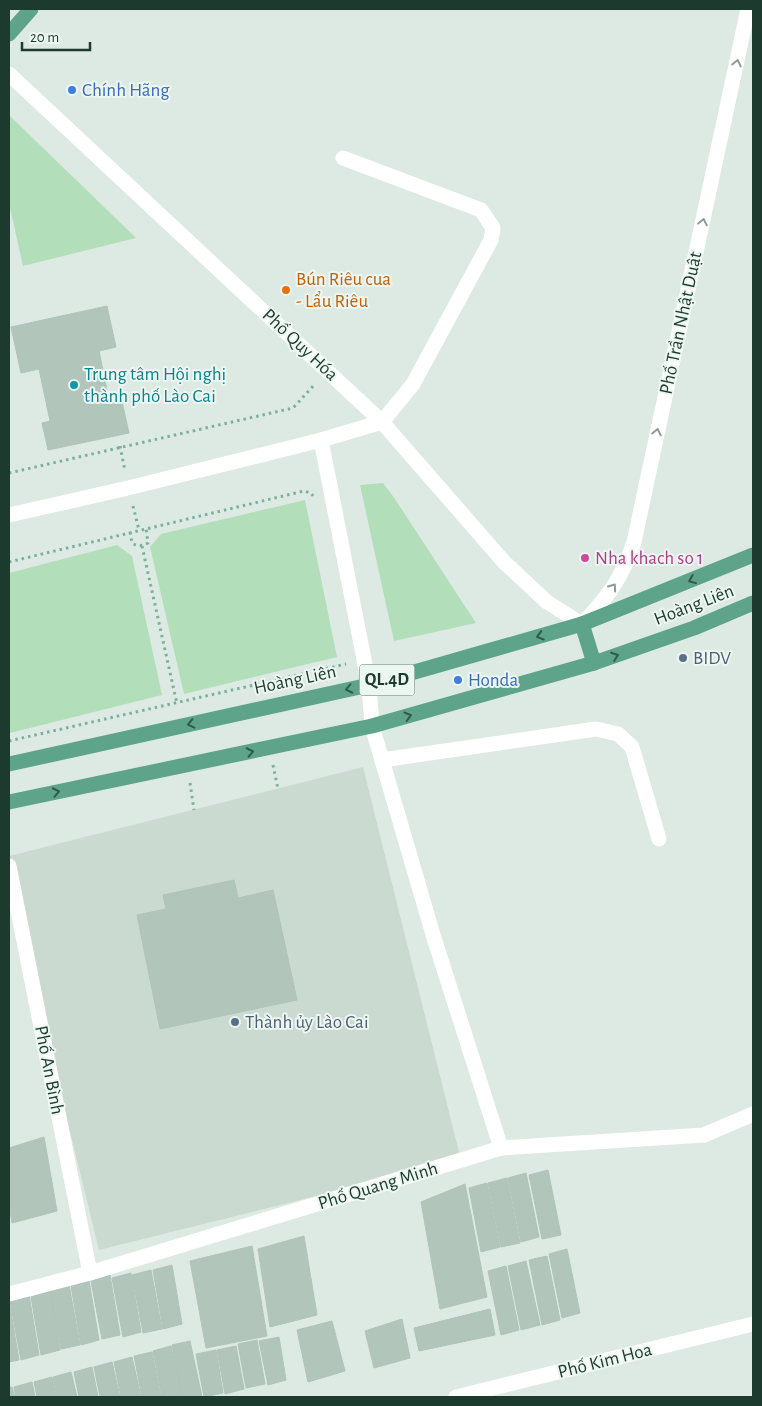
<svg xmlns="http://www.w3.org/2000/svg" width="762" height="1406" viewBox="0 0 762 1406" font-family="'Alegreya Sans',sans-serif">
	<rect width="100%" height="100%" fill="#ddeae3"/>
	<polygon fill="#cbdad1" points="363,767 461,1160 99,1250 9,883 9,856"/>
	<g fill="#b3deba">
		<polygon points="9,115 136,238 23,266 9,203"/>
		<polygon points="383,483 395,499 476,623 394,641 360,485"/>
		<polygon points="305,500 337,657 184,694 150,547 161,534"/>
		<polygon points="117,545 132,556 162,695 10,733 9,573"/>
	</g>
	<g fill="#b2c5bb" stroke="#afc4b9">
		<polygon points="107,306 116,347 99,351 109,400 121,397 129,433 48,450 42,423 50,421 39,369 21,373 11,327"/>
		<polygon points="234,880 238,898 273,890 297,1000 160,1029 137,915 166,909 163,895"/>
		<polygon points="44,1137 57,1211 12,1223 9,1204 9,1148"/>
		<polygon points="548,1170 561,1235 542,1239 529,1175"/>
		<polygon points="526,1173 539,1237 521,1242 508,1178"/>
		<polygon points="507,1178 520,1243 501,1247 488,1183"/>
		<polygon points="487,1183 500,1247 481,1252 469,1188"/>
		<polygon points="465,1184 487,1297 440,1309 421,1202"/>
		<polygon points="304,1236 317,1315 270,1327 258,1249"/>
		<polygon points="252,1246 267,1336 206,1348 190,1261"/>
		<polygon points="567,1249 580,1313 562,1318 549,1254"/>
		<polygon points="547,1256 560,1320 542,1325 529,1260"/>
		<polygon points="526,1261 540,1325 521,1330 508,1266"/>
		<polygon points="172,1265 182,1324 163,1329 153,1270"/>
		<polygon points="506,1266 519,1330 501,1335 488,1271"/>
		<polygon points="151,1270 162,1329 143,1333 132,1275"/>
		<polygon points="131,1273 141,1332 123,1337 112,1278"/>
		<polygon points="110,1275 120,1335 102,1339 91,1281"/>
		<polygon points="89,1281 99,1340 81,1345 71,1286"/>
		<polygon points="69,1285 80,1345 61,1349 50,1291"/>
		<polygon points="50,1291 60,1350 41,1355 31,1297"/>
		<polygon points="29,1295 39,1355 21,1360 10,1301"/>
		<polygon points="9,1300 19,1360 9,1362"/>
		<polygon points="490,1309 495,1335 419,1351 414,1328"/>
		<polygon points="402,1319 410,1358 374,1368 365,1331"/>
		<polygon points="332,1321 345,1371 308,1382 297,1330"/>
		<polygon points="279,1337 286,1380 268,1385 259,1341"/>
		<polygon points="257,1340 265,1384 246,1388 238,1344"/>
		<polygon points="190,1341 202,1397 182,1397 172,1345"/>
		<polygon points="171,1346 182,1397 162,1397 153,1351"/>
		<polygon points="236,1346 244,1389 225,1394 217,1350"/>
		<polygon points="216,1350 223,1393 204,1397 196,1354"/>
		<polygon points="152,1352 161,1397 142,1397 134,1356"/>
		<polygon points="132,1357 141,1397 121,1397 114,1362"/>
		<polygon points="112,1362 120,1397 100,1397 94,1367"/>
		<polygon points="92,1367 98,1397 79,1397 74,1372"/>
		<polygon points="71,1372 77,1397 57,1397 53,1377"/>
		<polygon points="52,1377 56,1397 37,1397 34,1382"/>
		<polygon points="32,1382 35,1397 16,1397 14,1387"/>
		<polygon points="9,1387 12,1387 15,1397 9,1397"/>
	</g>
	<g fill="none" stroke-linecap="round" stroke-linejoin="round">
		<g stroke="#7ab199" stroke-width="3" stroke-dasharray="2.5 4" stroke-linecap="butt">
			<polyline points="120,446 125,471"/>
			<polyline points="9,473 293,408 315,384"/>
			<polyline points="133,506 139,530"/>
			<path d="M130,532L132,543C138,547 142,546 148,543L146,528"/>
			<polyline points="142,546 177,704"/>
			<polyline points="9,562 304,491 311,493 313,496"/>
			<polyline points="9,741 346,664"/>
			<polyline points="273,765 278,789"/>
			<polyline points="190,783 194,810"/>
		</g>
		<g stroke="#fff" stroke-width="15">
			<path d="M9,74L382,422L504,562L547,602L582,624C608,597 622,578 634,542L748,9"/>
			<polyline points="321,440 369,685 372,726 434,938 501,1148"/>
			<polyline points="9,515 128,488 321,440 382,422 413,384 491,240 493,228 481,210 343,158"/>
			<polyline points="382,760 596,729 618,734 632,747 659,839"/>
			<polyline points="9,866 90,1273"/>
			<polyline points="9,1294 90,1273 501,1148 704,1135 753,1114"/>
			<polyline points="456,1397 753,1324"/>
		</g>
		<g stroke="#5da48a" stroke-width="15">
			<polyline points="9,34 31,9"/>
			<polyline points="582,624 594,663"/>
			<polyline points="9,764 369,685 582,624 753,555"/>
			<polyline points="9,802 372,726 594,663 694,628 753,603"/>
		</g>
	</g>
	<defs><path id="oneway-chevron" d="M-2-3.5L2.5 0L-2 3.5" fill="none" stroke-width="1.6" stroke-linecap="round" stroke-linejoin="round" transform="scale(1.25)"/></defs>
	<g stroke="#8e9c97">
		<use href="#oneway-chevron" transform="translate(737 63) rotate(-78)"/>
		<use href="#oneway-chevron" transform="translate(703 222) rotate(-78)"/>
		<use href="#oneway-chevron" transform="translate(657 432) rotate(-78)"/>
		<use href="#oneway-chevron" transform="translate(613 587) rotate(-55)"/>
	</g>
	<g stroke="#305a4a">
		<use href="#oneway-chevron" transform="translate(692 580) rotate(158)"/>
		<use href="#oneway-chevron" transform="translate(540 636) rotate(164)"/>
		<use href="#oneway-chevron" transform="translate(615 656) rotate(-20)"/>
		<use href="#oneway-chevron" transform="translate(349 689) rotate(168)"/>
		<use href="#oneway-chevron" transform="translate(408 716) rotate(-16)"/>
		<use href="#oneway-chevron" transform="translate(191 724) rotate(167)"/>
		<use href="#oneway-chevron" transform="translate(250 752) rotate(-12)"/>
		<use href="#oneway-chevron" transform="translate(56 792) rotate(-12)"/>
	</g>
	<g fill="#3f7fe0" stroke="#edf7f1" stroke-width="2">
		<circle cx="72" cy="90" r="5"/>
		<circle cx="458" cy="680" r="5"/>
	</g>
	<circle fill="#e8710a" stroke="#edf7f1" stroke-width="2" cx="286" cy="290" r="5"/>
	<circle fill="#0f9aa8" stroke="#edf7f1" stroke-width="2" cx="74" cy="385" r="5"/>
	<circle fill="#d1479c" stroke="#edf7f1" stroke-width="2" cx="585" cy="558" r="5"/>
	<g fill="#5c6f8a" stroke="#edf7f1" stroke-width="2">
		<circle cx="683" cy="658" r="5"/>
		<circle cx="235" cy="1022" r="5"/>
	</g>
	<g text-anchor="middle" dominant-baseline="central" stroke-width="4" stroke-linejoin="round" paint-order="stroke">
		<rect fill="#edf7f1" stroke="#5b7369" stroke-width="1" x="359.5" y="664.5" width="55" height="31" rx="4"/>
		<g font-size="18" font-weight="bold" fill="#1d3a2f">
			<text x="387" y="680">QL.4D</text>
		</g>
		<g font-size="19" fill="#366cbe" stroke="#edf7f1" text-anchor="start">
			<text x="82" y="90">Chính Hãng</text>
			<text x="468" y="680">Honda</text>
		</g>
		<g font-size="19" fill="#c56008" stroke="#edf7f1" text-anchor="start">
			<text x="296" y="279">Bún Riêu cua<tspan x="296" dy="22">- Lẩu Riêu</tspan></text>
		</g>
		<g font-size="19" fill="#1d3a2f" stroke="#edf7f1">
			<text transform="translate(681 323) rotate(-78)">Phố Trần Nhật Duật</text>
			<text transform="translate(300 345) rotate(43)">Phố Quy Hóa</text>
			<text transform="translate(694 605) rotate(-21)">Hoàng Liên</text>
			<text transform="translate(295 680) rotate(-12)">Hoàng Liên</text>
			<text transform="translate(49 1070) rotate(79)">Phố An Bình</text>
			<text transform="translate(378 1186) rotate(-17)">Phố Quang Minh</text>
			<text transform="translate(605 1361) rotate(-14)">Phố Kim Hoa</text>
		</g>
		<g font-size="19" fill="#0d838f" stroke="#edf7f1" text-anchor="start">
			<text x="84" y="374">Trung tâm Hội nghị<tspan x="84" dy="22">thành phố Lào Cai</tspan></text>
		</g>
		<g font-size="19" fill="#b23c85" stroke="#edf7f1" text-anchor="start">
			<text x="595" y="558">Nha khach so 1</text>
		</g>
		<g font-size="19" fill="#4e5e75" stroke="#edf7f1" text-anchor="start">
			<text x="693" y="658">BIDV</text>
			<text x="245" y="1022">Thành ủy Lào Cai</text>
		</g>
	</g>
	<rect width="762" height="1406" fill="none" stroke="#1d3a2f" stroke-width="20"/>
	<path d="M22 42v8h68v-8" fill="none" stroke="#1d3a2f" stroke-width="2.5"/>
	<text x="30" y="42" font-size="15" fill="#1d3a2f" stroke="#edf7f1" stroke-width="4" paint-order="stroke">20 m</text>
</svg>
